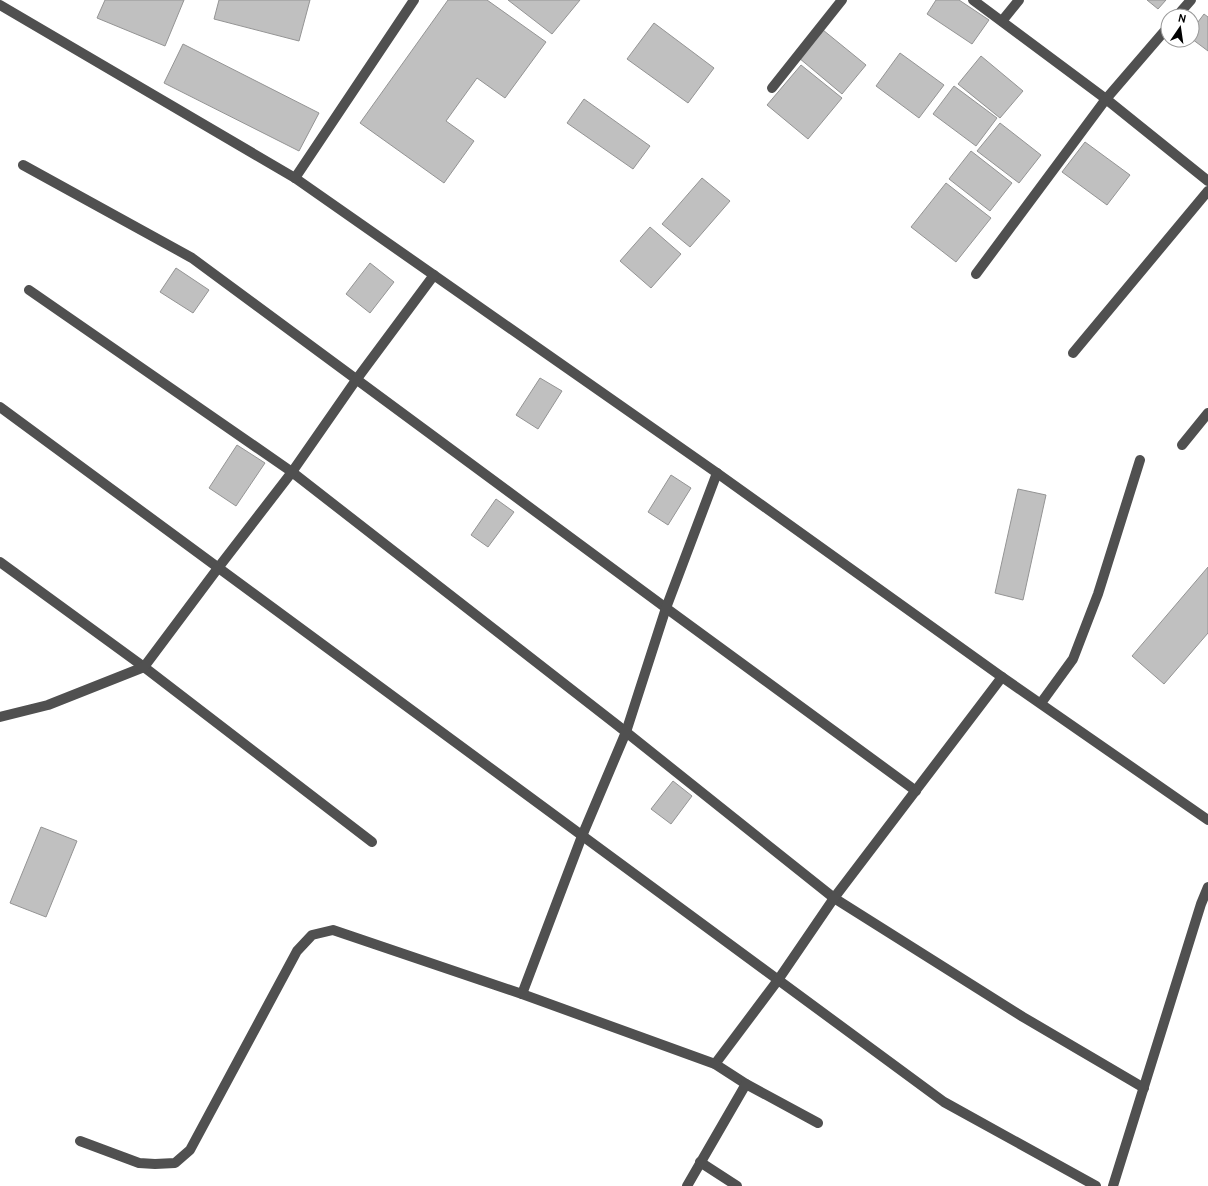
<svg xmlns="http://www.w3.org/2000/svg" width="1208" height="1186" viewBox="0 0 1208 1186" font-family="Cabin,sans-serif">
	<rect width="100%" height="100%" fill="#fff"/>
	<g fill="#c0c0c0" stroke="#949494">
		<polygon points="105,0 184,0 165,46 97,18"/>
		<polygon points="219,0 310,0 299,41 214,19"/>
		<polygon points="448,0 487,0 546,42 505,98 477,78 446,121 474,141 444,183 360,123"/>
		<polygon points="508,0 580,0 552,34"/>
		<polygon points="936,0 959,0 989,20 972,44 927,14"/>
		<polygon points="1147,0 1166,0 1158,9"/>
		<polygon points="1204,14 1208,17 1208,51 1192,39 1192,30"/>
		<polygon points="654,23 714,68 688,103 627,59"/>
		<polygon points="823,30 866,65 842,94 799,58"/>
		<polygon points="183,44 319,113 299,151 164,83"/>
		<polygon points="900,53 944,85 919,118 876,86"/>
		<polygon points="981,56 1023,91 1000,118 958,84"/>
		<polygon points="801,65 842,98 808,139 767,105"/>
		<polygon points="954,86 997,118 976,146 933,114"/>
		<polygon points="584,99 650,146 633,169 567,123"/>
		<polygon points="1000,123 1041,155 1019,183 977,151"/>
		<polygon points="1085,142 1130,175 1107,205 1062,172"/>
		<polygon points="971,151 1012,183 990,211 949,179"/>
		<polygon points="702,178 730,201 690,247 662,224"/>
		<polygon points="946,183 991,218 956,262 911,227"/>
		<polygon points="650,227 681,254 651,288 620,261"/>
		<polygon points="370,263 394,282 370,313 346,294"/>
		<polygon points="176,268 209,290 193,313 160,292"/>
		<polygon points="540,378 562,391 538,429 516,415"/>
		<polygon points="237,445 265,463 236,506 209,488"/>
		<polygon points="671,475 691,488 668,525 648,512"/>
		<polygon points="1018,489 1046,495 1023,600 995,593"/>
		<polygon points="496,499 514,512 488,547 471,535"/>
		<polygon points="1208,567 1208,633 1164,684 1132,656"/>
		<polygon points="673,781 692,796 671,824 651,809"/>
		<polygon points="41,827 77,841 46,917 10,903"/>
	</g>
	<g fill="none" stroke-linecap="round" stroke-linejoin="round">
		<g stroke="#505050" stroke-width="10">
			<polyline points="973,0 1106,99 1208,181"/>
			<polyline points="0,5 295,178 717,473 1002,677 1208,820"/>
			<polyline points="1177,16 1191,0"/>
			<polyline points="1002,21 1019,0"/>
			<polyline points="772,88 842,0"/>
			<polyline points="23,165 192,258 666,608 916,791"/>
			<polyline points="295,178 414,0"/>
			<polyline points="976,274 1106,99 1168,27"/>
			<polyline points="29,290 292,472 626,732 834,898 1023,1017 1144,1088"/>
			<polyline points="1073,353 1208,191"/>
			<polyline points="0,407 944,1102 1096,1186"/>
			<polyline points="1182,445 1208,413"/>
			<polyline points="0,562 144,667 372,842"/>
			<polyline points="1041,703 1073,659 1098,594 1140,460"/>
			<polyline points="0,717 48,705 144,667 218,568 292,472 356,380 434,275"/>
			<polyline points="522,994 582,836 626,732 666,608 717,473"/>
			<polyline points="715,1064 778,980 834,898 1002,677"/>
			<polyline points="80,1141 139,1163 155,1164 175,1163 190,1150 297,951 312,935 333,930 522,994 715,1064 746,1084 818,1123"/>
			<polyline points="700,1162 737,1186"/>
			<polyline points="687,1186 746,1084"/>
			<polyline points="1113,1186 1201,904 1208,887"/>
		</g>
	</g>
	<g transform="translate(1180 28) rotate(13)"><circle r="19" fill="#ffffff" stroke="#999999"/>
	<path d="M0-3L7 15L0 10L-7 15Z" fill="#000000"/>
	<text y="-6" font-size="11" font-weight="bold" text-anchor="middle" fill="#000000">N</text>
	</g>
</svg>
